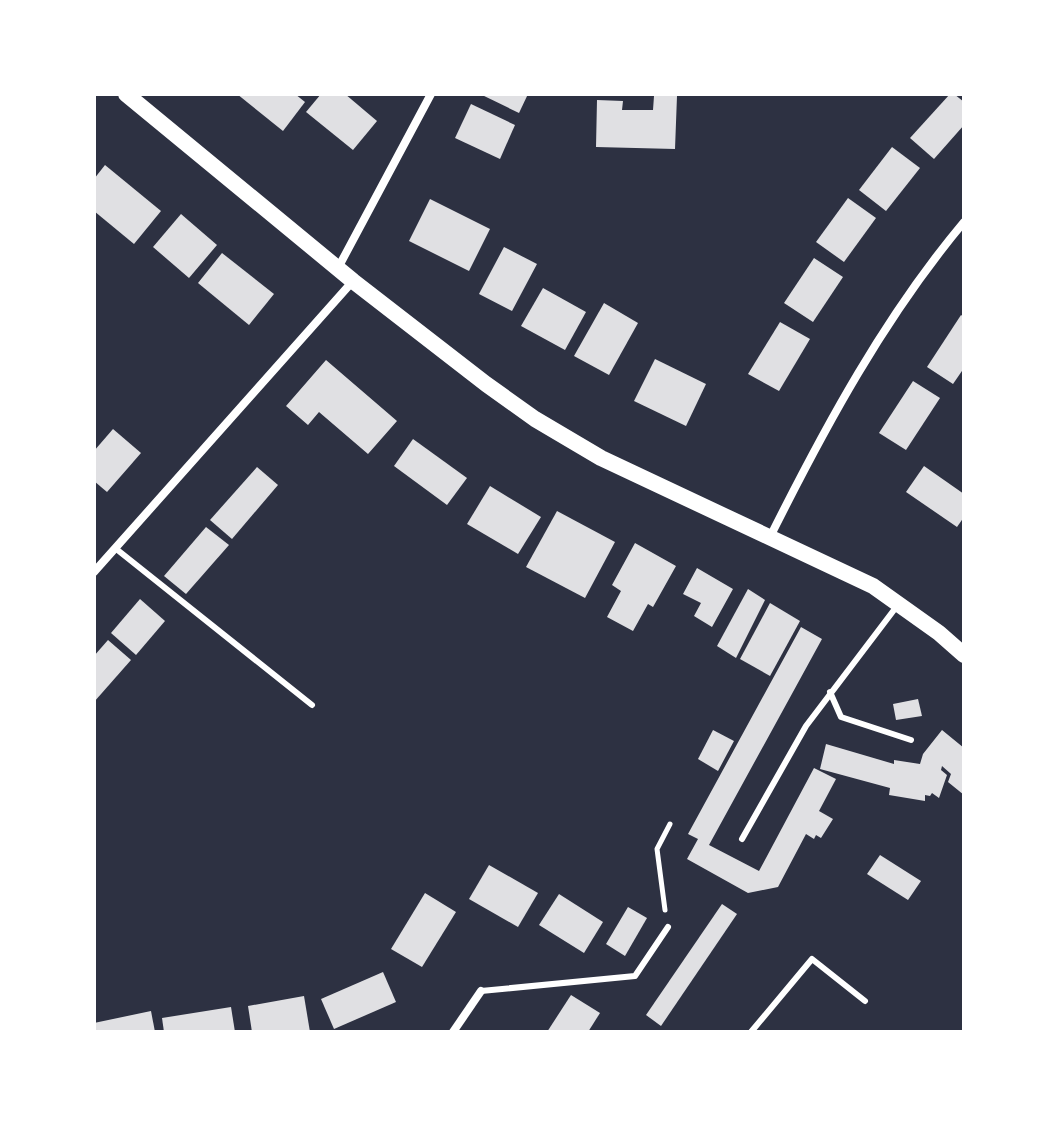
<svg xmlns="http://www.w3.org/2000/svg" width="1058" height="1126" viewBox="0 0 1058 1126" font-family="'Times New Roman',serif">
	<rect width="100%" height="100%" fill="#2d3142"/>
	<g fill="#e0e0e3">
		<polygon points="237,94 295,94 305,102 283,131"/>
		<polygon points="321,94 345,94 377,121 353,150 306,112"/>
		<polygon points="480,94 528,94 519,113"/>
		<polygon points="950,94 954,94 964,102 964,125 934,159 910,138"/>
		<polygon points="654,96 677,96 675,149 596,147 597,100 623,101 622,110 653,110"/>
		<polygon points="471,104 515,125 500,159 455,138"/>
		<polygon points="892,147 920,168 886,211 859,190"/>
		<polygon points="105,165 161,211 134,244 94,211 94,179"/>
		<polygon points="848,198 876,218 844,262 816,242"/>
		<polygon points="430,199 490,229 469,271 409,241"/>
		<polygon points="181,214 217,245 189,278 153,247"/>
		<polygon points="504,247 537,264 512,311 479,294"/>
		<polygon points="222,253 274,294 249,325 198,283"/>
		<polygon points="814,258 843,277 813,322 784,303"/>
		<polygon points="543,288 586,312 565,350 521,326"/>
		<polygon points="604,303 638,323 609,375 574,356"/>
		<polygon points="961,315 964,317 964,368 953,384 927,367"/>
		<polygon points="780,322 810,339 779,391 748,374"/>
		<polygon points="655,359 706,384 686,426 634,401"/>
		<polygon points="326,360 397,421 368,454 319,412 308,425 286,406"/>
		<polygon points="913,381 940,398 906,450 879,433"/>
		<polygon points="113,429 141,453 107,492 94,481 94,451"/>
		<polygon points="413,439 467,478 447,505 394,466"/>
		<polygon points="924,466 964,494 964,517 957,527 906,492"/>
		<polygon points="257,467 278,485 232,539 210,520"/>
		<polygon points="490,486 541,517 518,554 467,524"/>
		<polygon points="557,511 615,542 585,598 526,567"/>
		<polygon points="206,527 229,545 186,594 164,576"/>
		<polygon points="635,543 676,566 653,607 648,604 633,631 607,617 621,591 612,585"/>
		<polygon points="697,568 733,589 712,627 694,616 701,603 683,594"/>
		<polygon points="748,589 765,600 736,658 717,646"/>
		<polygon points="140,599 165,621 136,655 111,633"/>
		<polygon points="770,603 800,621 770,676 740,659"/>
		<polygon points="801,627 822,639 709,845 759,871 814,768 836,779 819,811 833,819 821,838 816,835 814,839 806,834 778,887 748,893 687,859 698,839 688,834"/>
		<polygon points="108,640 131,660 94,702 94,656"/>
		<polygon points="918,699 922,716 896,720 893,704"/>
		<polygon points="713,730 734,741 718,771 698,759"/>
		<polygon points="942,730 964,748 964,795 948,782 951,774 942,766 941,770 947,775 939,798 932,793 930,796 925,795 925,801 889,795 890,788 820,769 826,744 894,764 894,760 920,764 923,754"/>
		<polygon points="880,855 921,881 908,900 867,874"/>
		<polygon points="489,865 538,893 518,927 469,899"/>
		<polygon points="425,893 456,912 422,967 391,949"/>
		<polygon points="559,894 603,922 584,953 539,925"/>
		<polygon points="722,904 737,914 661,1026 646,1015"/>
		<polygon points="628,907 647,918 625,956 606,944"/>
		<polygon points="383,972 396,1002 334,1029 321,999"/>
		<polygon points="571,995 600,1013 588,1032 547,1032"/>
		<polygon points="304,996 310,1032 252,1032 248,1006"/>
		<polygon points="231,1007 235,1032 164,1032 162,1018"/>
		<polygon points="151,1011 155,1032 94,1032 94,1023"/>
	</g>
	<g fill="none" stroke-linecap="round" stroke-linejoin="round">
		<polyline stroke="#fff" stroke-width="5" points="665,910 657,849 670,824"/>
		<g stroke="#fff" stroke-width="6">
			<polyline points="115,548 312,705"/>
			<polyline points="830,692 841,717 911,740"/>
			<polyline points="742,839 806,726 897,606"/>
			<polyline points="481,991 635,976 668,927"/>
			<polyline points="751,1032 812,959 865,1001"/>
		</g>
		<g stroke="#fff" stroke-width="8">
			<polyline points="338,268 431,94"/>
			<path d="M770,537C825,427 885,316 964,222"/>
			<polyline points="94,572 353,281"/>
			<polyline points="453,1032 481,991"/>
		</g>
		<polyline stroke="#fff" stroke-width="16" points="126,94 353,281 486,384 535,419 601,458 873,586 939,633 964,655"/>
	</g>
	<rect width="1058" height="1126" fill="none" stroke="#ffffff" stroke-width="192"/>
</svg>
